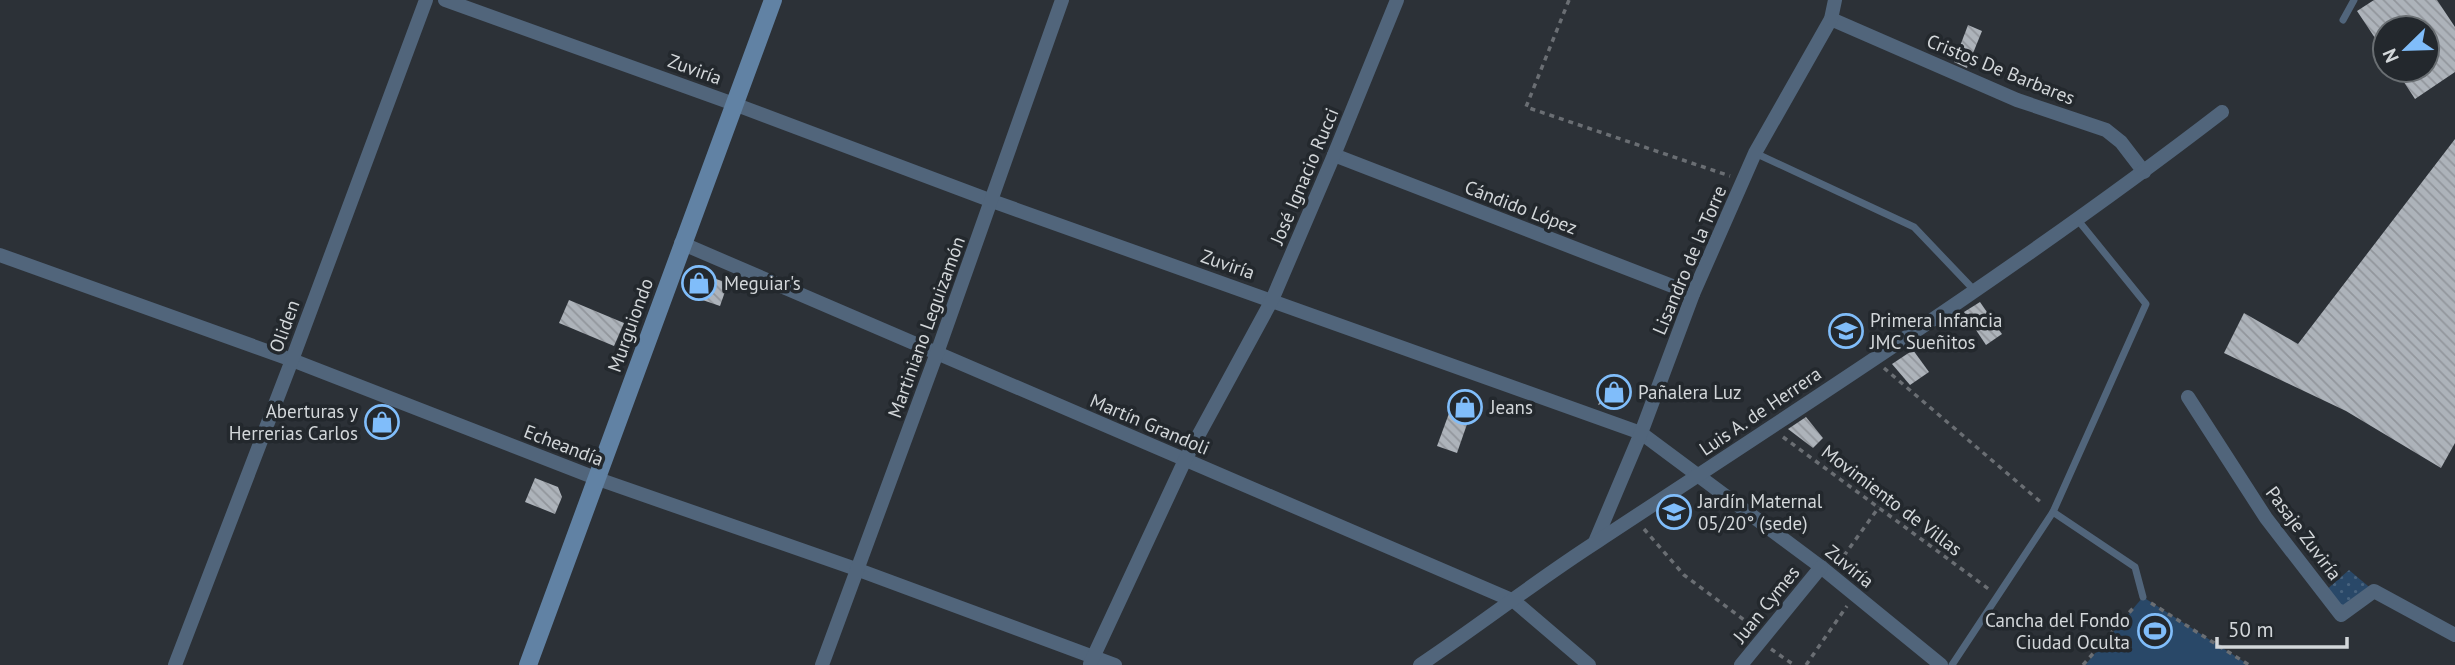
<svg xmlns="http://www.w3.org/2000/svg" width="2455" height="665" viewBox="0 0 2455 665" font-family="'PT Sans',sans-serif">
	<defs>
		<pattern id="grass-dots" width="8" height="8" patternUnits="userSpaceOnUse" patternTransform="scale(1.75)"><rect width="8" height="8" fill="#294868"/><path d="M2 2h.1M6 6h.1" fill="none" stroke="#47627d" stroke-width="1.8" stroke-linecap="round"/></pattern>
		<pattern id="building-back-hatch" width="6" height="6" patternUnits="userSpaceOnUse" patternTransform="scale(1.75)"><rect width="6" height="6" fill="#adb3ba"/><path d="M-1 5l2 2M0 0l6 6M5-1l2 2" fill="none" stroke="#92969c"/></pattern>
	</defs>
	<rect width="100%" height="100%" fill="#2c3137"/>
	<polygon fill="url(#grass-dots)" points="2349,570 2374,591 2341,615 2324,592"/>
	<polygon fill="#294868" points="2143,597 2249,665 2085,665"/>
	<g fill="url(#building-back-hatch)">
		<polygon points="2374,0 2437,0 2455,27 2455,72 2415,99 2396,70 2427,70 2427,28 2385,28 2385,53 2357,11"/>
		<polygon points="1968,25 1982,31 1967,68 1954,62"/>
		<polygon points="2455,139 2455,443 2441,468 2346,411 2224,353 2244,313 2298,344"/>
		<polygon points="692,271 728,283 720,306 685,294"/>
		<polygon points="569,300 624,323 614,346 559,323"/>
		<polygon points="1980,302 2002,334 1986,345 1964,312"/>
		<polygon points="1913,350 1929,372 1910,385 1892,364"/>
		<polygon points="1610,380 1626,387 1622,396 1598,405"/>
		<polygon points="1455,397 1474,404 1457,453 1437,446"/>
		<polygon points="1806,417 1823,438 1813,448 1788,429"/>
		<polygon points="535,478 558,487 562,497 555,514 525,502"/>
	</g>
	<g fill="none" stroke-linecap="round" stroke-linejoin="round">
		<g stroke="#6a6e73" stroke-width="3.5" stroke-dasharray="5 5" stroke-linecap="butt">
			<polyline points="1569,0 1526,107 1730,176"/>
			<polyline points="1884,368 2043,504"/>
			<polyline points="1783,437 1990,590"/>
			<polyline points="1644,529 1684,575 1755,628"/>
			<polyline points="1838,564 1879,507"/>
			<polyline points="2151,603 2249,665"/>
			<polyline points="1771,649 1794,665"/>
			<polyline points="1806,665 1847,606"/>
			<polyline points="2083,665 2135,606"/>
		</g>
		<g stroke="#51657b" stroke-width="7">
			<polyline points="2343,20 2354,0"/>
			<polyline points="1755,153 1914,227 1975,291"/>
			<polyline points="2053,512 2146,304 2077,219"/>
			<polyline points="1952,665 2053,512 2135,567 2143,597"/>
		</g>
		<g stroke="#51657b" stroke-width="14">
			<polyline points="445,0 734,104 992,201 1641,433 1821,567 1941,665"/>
			<polyline points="1831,19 2017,100 2106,130 2121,142 2144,172"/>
			<polyline points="1334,155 1693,294"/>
			<polyline points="681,243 1514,601 1589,665"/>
			<polyline points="0,255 292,360 598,479 856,569 1115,665"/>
			<polyline points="2188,397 2266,518 2341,615 2374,591 2455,635"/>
			<polyline points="1595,542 1641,433 1693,294 1755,153 1831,19 1835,0"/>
			<polyline points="1090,664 1185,460 1272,300 1334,155 1397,0"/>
			<polyline points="175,665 292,360 426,0"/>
			<polyline points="822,665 937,353 1062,0"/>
			<path d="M1420,665C1480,625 1537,580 1598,541C1809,402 2022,266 2222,112"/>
			<polyline points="1741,665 1821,567"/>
		</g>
		<polyline stroke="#6182a4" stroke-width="18" points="528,665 773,0"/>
	</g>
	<defs>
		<g id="shop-ring" transform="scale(1.75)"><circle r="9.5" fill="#23282d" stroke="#80bdfa" stroke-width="1.5"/><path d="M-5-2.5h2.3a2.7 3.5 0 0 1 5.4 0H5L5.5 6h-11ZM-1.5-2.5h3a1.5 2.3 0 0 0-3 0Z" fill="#80bdfa"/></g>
		<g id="school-ring" transform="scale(1.75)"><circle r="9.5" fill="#23282d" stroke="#80bdfa" stroke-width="1.5"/><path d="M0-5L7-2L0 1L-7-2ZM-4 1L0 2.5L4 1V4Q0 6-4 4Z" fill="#80bdfa"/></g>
		<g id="stadium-ring" transform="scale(1.75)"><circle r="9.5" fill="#23282d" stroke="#80bdfa" stroke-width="1.5"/><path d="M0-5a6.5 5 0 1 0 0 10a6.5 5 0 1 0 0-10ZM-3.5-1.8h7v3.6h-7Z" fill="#80bdfa"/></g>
	</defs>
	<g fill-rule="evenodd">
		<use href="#shop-ring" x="699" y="283"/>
		<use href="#school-ring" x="1846" y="331"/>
		<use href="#shop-ring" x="1614" y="392"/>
		<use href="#shop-ring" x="1465" y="407"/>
		<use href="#shop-ring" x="382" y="422"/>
		<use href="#school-ring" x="1674" y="512"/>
		<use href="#stadium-ring" x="2155" y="631"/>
	</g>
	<g text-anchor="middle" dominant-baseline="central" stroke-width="7" stroke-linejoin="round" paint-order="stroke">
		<g font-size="19" fill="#d3d7da" stroke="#23282d">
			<text transform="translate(695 69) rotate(20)">Zuviría</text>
			<text transform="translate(2001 69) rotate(22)">Cristos De Barbares</text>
			<text transform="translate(1304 176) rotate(-67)">José Ignacio Rucci</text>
			<text transform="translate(1521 207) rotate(21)">Cándido López</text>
			<text transform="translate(1689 260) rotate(-67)">Lisandro de la Torre</text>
			<text transform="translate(1228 264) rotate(19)">Zuviría</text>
			<text transform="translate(630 325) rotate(-70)">Murguiondo</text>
			<text transform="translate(284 326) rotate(-70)">Oliden</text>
			<text transform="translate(926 327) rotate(-70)">Martiniano Leguizamón</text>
			<text transform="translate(1760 411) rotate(-34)">Luis A. de Herrera</text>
			<text transform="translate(1150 424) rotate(23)">Martín Grandoli</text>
			<text transform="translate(564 445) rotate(21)">Echeandía</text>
			<text transform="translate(1892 500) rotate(37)">Movimiento de Villas</text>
			<text transform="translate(2304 533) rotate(53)">Pasaje Zuviría</text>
			<text transform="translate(1850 566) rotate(39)">Zuviría</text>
			<text transform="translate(1766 604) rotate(-51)">Juan Cymes</text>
		</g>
		<g font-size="19" fill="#d3d7da" stroke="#23282d" text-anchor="start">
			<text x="724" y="283">Meguiar's</text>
			<text x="1870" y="320">Primera Infancia<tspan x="1870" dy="22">JMC Sueñitos</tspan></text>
			<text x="1638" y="392">Pañalera Luz</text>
			<text x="1490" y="407">Jeans</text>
			<text x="358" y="411" text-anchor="end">Aberturas y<tspan x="358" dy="22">Herrerias Carlos</tspan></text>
			<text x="1698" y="501">Jardín Maternal<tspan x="1698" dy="22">05/20° (sede)</tspan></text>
			<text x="2130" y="620" text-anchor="end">Cancha del Fondo<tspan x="2130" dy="22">Ciudad Oculta</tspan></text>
		</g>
	</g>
	<g transform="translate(2406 49) rotate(247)"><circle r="33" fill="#23282d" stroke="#696e72" stroke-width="2"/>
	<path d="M0-5L12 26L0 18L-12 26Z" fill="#80bdfa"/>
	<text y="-10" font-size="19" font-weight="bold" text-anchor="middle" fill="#d3d7da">N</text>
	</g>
	<path d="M2217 637v10h130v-10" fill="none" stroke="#d3d7da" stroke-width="3.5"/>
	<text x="2228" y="637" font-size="21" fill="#d3d7da" stroke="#23282d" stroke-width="5" paint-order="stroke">50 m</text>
</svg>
